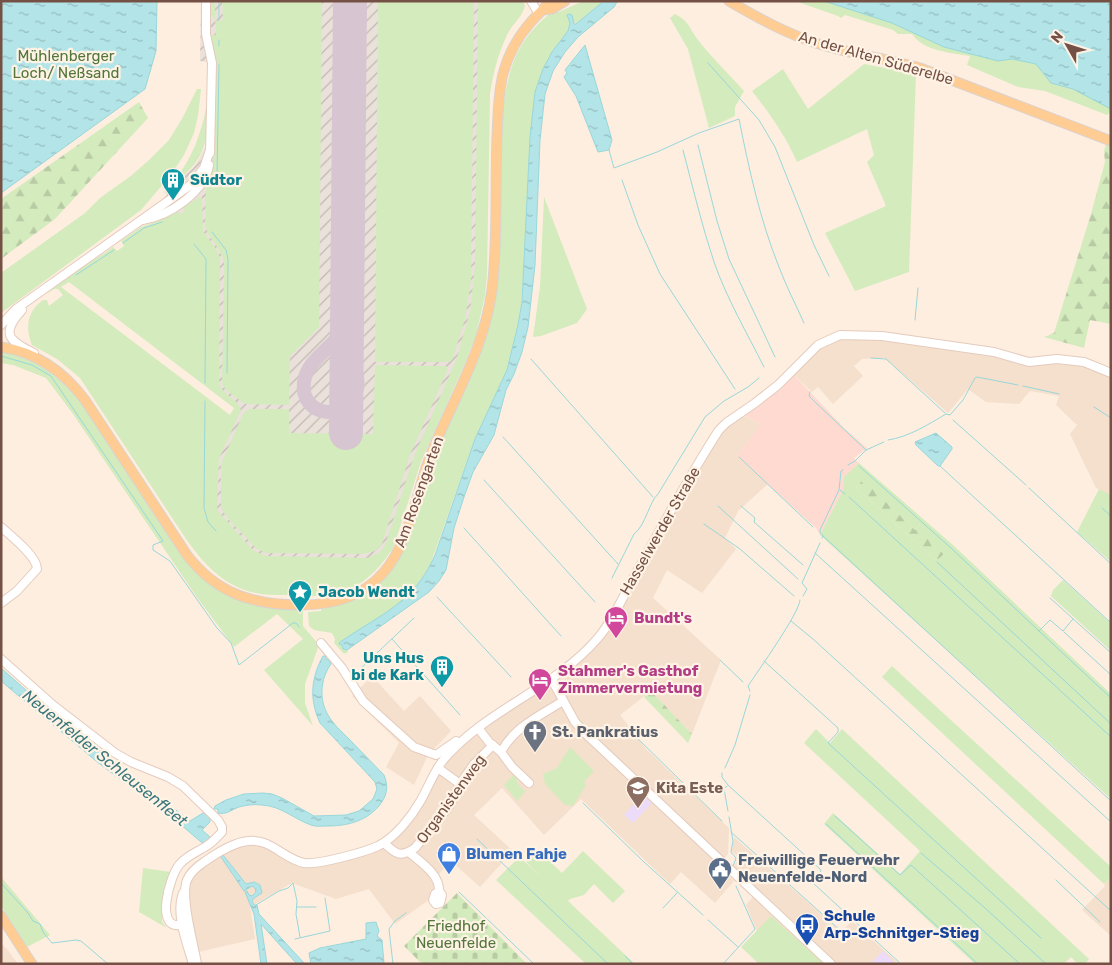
<svg xmlns="http://www.w3.org/2000/svg" width="1112" height="965" viewBox="0 0 1112 965" font-family="Rubik,sans-serif">
	<defs>
		<pattern id="industrial-furrows" width="10" height="10" patternUnits="userSpaceOnUse" patternTransform="scale(1.25)"><rect width="10" height="10" fill="#ebe1db"/><path d="M-1 1l2-2M0 10L10 0M9 11l2-2" fill="none" stroke="#c3b9b3"/></pattern>
		<pattern id="forest-firs" width="22" height="20" patternUnits="userSpaceOnUse" patternTransform="scale(1.25)"><rect width="22" height="20" fill="#d4ebbd"/><path d="M5 1l3.5 6h-7zM16 11l3.5 6h-7z" fill="#b9cba4"/></pattern>
		<pattern id="cemetery-stones" width="16" height="16" patternUnits="userSpaceOnUse" patternTransform="scale(1.25)"><rect width="16" height="16" fill="#d4ebbd"/><path d="M2 7V4a2 2 0 0 1 4 0v3zM10 15v-3a2 2 0 0 1 4 0v3z" fill="#b9cba4"/></pattern>
		<pattern id="water-ripples" width="26" height="14" patternUnits="userSpaceOnUse" patternTransform="scale(1.25)"><rect width="26" height="14" fill="#b3e5e8"/><path d="M2 4q2-2 4 0t4 0M15 11q2-2 4 0t4 0" fill="none" stroke="#96bcbe"/></pattern>
	</defs>
	<rect width="100%" height="100%" fill="#feeedf"/>
	<g fill="#f5dfcd">
		<polygon points="849,338 881,339 1083,365 1111,376 1111,495 1096,488 1070,434 1077,425 1056,405 1059,396 1030,391 1019,404 986,402 968,389 948,413 885,358 862,359 854,366 863,376 833,404 818,387 812,392 793,374 816,351 827,343"/>
		<polygon points="737,413 761,424 737,456 768,484 738,511 725,538 736,549 702,593 667,570 653,598 721,660 692,734 651,691 620,715 646,749 729,828 728,854 718,865 734,881 715,903 681,872 670,884 581,799 544,835 502,788 474,815 513,851 480,887 451,861 439,874 430,899 395,924 369,889 336,899 292,883 250,907 255,939 194,953 183,900 193,868 250,838 298,859 311,860 344,854 381,841 408,814 444,755 535,688 583,650 603,628 712,438"/>
		<polygon points="372,676 404,711 420,696 451,731 428,755 414,785 386,767 399,743 352,696"/>
		<polygon points="734,837 841,932 852,921 899,964 823,964 771,916 757,931 746,905 758,891 734,868 738,857 732,851"/>
		<polygon points="1111,877 1111,936 1082,910 1105,886 1104,884"/>
		<polygon points="1,943 7,949 18,964 1,964"/>
	</g>
	<polygon fill="#ffdad1" points="793,374 845,429 867,448 854,458 859,463 845,477 843,490 820,535 816,528 737,456 761,424 743,415"/>
	<polygon fill="url(#industrial-furrows)" points="201,1 481,1 478,273 473,315 393,537 374,561 262,559 216,514 214,459 238,409 215,390 178,220 163,199 167,195 164,192 193,168 199,159 205,147 207,134 207,62 200,61"/>
	<g fill="#ecdcf9">
		<polygon points="642,794 652,803 633,823 624,815"/>
		<polygon points="883,951 894,962 892,964 870,964"/>
	</g>
	<g fill="#d4ebbd" fill-rule="evenodd">
		<path d="M215,1V18L217,21H222L223,18L222,1H322L319,327L290,356L289,405L245,404L227,391L223,386L222,382L224,264C221,245 208,240 205,225L206,182L213,163L214,147L215,63L210,35H216C216,26 217,18 209,14V7Z"/>
		<polygon points="378,1 474,1 471,281 465,319 453,358 450,362 375,362"/>
		<path d="M478,1H523L525,5C523,17 512,24 507,35C498,54 493,74 490,94L487,275L485,296L476,335L467,359L421,462L394,546C379,571 358,591 329,595C318,597 306,595 295,595C277,595 259,596 242,589C217,579 201,560 186,539L80,378L57,359L32,345C25,328 27,311 43,300H47L49,306L63,295L58,289H54L48,294C66,273 92,263 113,247L117,251L124,246L121,241L141,227L158,221L167,214L169,216L177,211L180,214L185,211L182,207L202,196L203,231L216,249L220,258L219,384C223,395 237,398 241,410L219,459L217,506L218,511L253,550L266,556L367,558L379,553L385,545L414,456L457,358L470,311L475,266ZM69,282L234,408L230,415L61,287Z"/>
		<path d="M583,1H604L576,24L567,15L570,23L568,31L552,52L543,69L530,137L522,302L518,325L507,370L475,439L429,568L413,591L395,608L340,642L339,645L342,644V647L346,648L348,652L344,654L334,643L335,639L332,633L314,630L309,626L308,612L321,611V609C344,605 354,598 372,585C379,581 386,577 390,571C412,544 414,510 425,479C443,432 468,389 484,342C489,285 493,228 498,171C501,136 501,97 513,63C521,41 536,23 555,10L559,12Z"/>
		<path d="M795,1H1111V112L1107,115L1045,91L1018,87L967,65L970,56C951,53 923,51 912,34H898L893,30L845,15L841,18L838,16Z"/>
		<path d="M675,14C690,22 689,28 698,40C712,58 729,74 744,91L735,107V116L709,128L688,49L670,18Z"/>
		<path d="M864,64L916,74L909,272L855,291L825,233L886,206L867,162L874,155L867,129L797,162C785,135 770,114 752,91L783,69L808,109Z"/>
		<polygon points="197,89 201,89 198,116 194,133 184,155 170,176 141,210 1,313 1,273 85,213 100,198 132,175 148,161 169,140 183,117"/>
		<path d="M206,108C207,113 207,121 207,127C206,152 196,166 177,181L175,179C192,159 201,134 206,108Z"/>
		<polygon points="544,197 587,309 577,323 541,336 533,337 540,287"/>
		<polygon points="1,350 34,361 51,370 77,394 185,557 226,593 246,602 262,607 303,610 303,626 319,645 305,684 305,703 313,726 264,670 303,639 277,614 234,647 196,596 73,414 46,378 13,365 1,363"/>
		<polygon points="375,365 446,366 448,369 410,455 382,544 375,551 363,554 266,553 257,549 228,519 221,508 221,464 243,414 248,409 289,409 289,433 373,434"/>
		<path d="M859,463L953,545L1111,694V799L820,535L843,490L844,477ZM863,481L915,530L920,525L943,554L936,561L856,487Z"/>
		<polygon points="1099,489 1111,495 1111,562 1077,532"/>
		<polygon points="1063,580 1108,621 1111,619 1111,651 1051,596 1053,590"/>
		<polygon points="892,666 1111,867 1111,877 1104,884 882,677"/>
		<polygon points="816,729 830,743 842,729 1089,959 1085,964 1078,964 1071,957 1064,964 975,964 824,824 833,813 900,874 920,851 804,743"/>
		<polygon points="570,747 594,771 584,782 586,785 573,806 565,805 545,784 543,774 557,768"/>
		<path d="M516,772C516,781 518,787 526,791L517,801L504,785Z"/>
		<polygon points="538,850 562,873 583,851 625,891 613,903 594,884 584,895 570,899 568,901 635,964 586,964 496,880 519,857 542,877 526,862"/>
		<polygon points="143,868 171,872 162,910 162,922 167,928 139,912"/>
		<polygon points="1,877 50,935 27,947 1,906"/>
		<polygon points="771,916 823,963 823,964 759,964 741,947"/>
	</g>
	<g fill="url(#forest-firs)">
		<polygon points="139,102 148,118 55,219 1,259 1,199"/>
		<polygon points="1106,144 1111,146 1111,324 1090,320 1084,348 1044,337 1054,333 1091,214 1105,162 1104,151"/>
		<polygon points="863,480 915,530 921,524 944,554 936,561 856,487"/>
		<polygon points="651,691 692,734 688,743 644,697"/>
	</g>
	<polygon fill="url(#cemetery-stones)" points="457,893 527,964 422,964 404,946"/>
	<g fill="url(#water-ripples)" stroke="#98d7da">
		<polygon points="1,1 157,1 156,51 145,89 1,193"/>
		<path d="M604,1L617,2L614,7L578,37L565,52L553,71L545,94L540,140L535,265L528,327L522,352L514,374L506,390L494,435L473,472L464,497L454,528L446,570L439,581L429,592L347,650L343,649L342,645L339,644L340,642C347,638 353,633 360,629C394,608 418,594 435,555L475,439L507,370L518,325L522,302L530,137L535,92L543,69L552,52L568,31L570,23L567,15L569,14L572,15L574,24H576Z"/>
		<polygon points="824,1 1111,1 1111,109 1073,89 1051,83 1036,64 1012,59 998,61 944,47 892,23"/>
		<polygon points="585,45 612,140 609,150 598,152 576,96 564,77 567,73 565,70"/>
		<polygon points="936,433 952,447 952,449 940,466 938,466 916,445 915,442"/>
		<path d="M323,656H326V659L329,660L331,664C320,679 319,700 328,715C333,724 342,732 349,739C361,751 372,763 384,775C389,787 387,796 379,806C365,822 346,826 327,826C321,826 316,827 311,825C294,819 281,806 262,805C254,804 246,805 239,807C231,810 226,815 218,813V809H214L215,806L226,800L244,794L263,793L272,794L282,798L314,816L346,815L359,811L373,799L377,789L375,782L320,723C309,699 311,678 323,656Z"/>
		<polygon points="1,668 54,715 190,821 203,813 206,813 206,815 210,816 210,822 202,830 210,837 207,840 209,841 207,843 201,842 145,794 117,777 96,761 1,681"/>
		<polygon points="223,855 246,884 254,882 260,885 262,893 254,898 252,901 254,905 257,905 259,914 305,964 297,964 261,924 267,964 261,964 254,914 245,892 247,891 249,895 252,896 256,892 255,888 252,886 244,891 221,857"/>
		<polygon points="376,922 379,931 377,936 382,940 384,964 311,964 309,953 320,948 366,939 366,923"/>
	</g>
	<g fill="none" stroke-linecap="round" stroke-linejoin="round">
		<g stroke="#98d7da" stroke-width="1">
			<polyline points="219,20 219,1"/>
			<polyline points="219,40 219,46"/>
			<polyline points="708,63 759,120 775,147 814,245 829,276"/>
			<polyline points="698,145 717,221 729,259 775,357"/>
			<path d="M609,150L614,168L657,152L699,133L739,119C749,169 760,220 779,267C786,286 796,305 804,323"/>
			<path d="M683,150C693,188 702,226 714,262C727,299 747,333 764,367"/>
			<polyline points="217,175 219,64"/>
			<polyline points="622,180 638,225 660,274 735,389"/>
			<polyline points="212,232 226,250 228,259 227,373"/>
			<polyline points="123,243 144,228 162,222"/>
			<polyline points="194,244 206,259 205,383"/>
			<polyline points="76,275 114,250"/>
			<polyline points="915,320 918,288"/>
			<polyline points="1,356 32,365 51,376 163,541 153,545 153,550 170,561 217,628 231,643 239,665 293,623 296,623 299,627"/>
			<polyline points="871,358 886,359 945,413"/>
			<polyline points="531,359 653,497"/>
			<polyline points="1023,386 1059,394"/>
			<polyline points="810,392 809,396 815,402 866,450"/>
			<polyline points="205,401 204,508 208,522 216,531"/>
			<polyline points="1094,407 1111,418"/>
			<polyline points="953,420 1026,485"/>
			<polyline points="503,437 618,564"/>
			<path d="M888,440C909,437 929,424 946,414L950,415L963,400L975,378L977,377L1018,385"/>
			<polyline points="739,457 813,527"/>
			<polyline points="848,465 855,461 866,450 884,442"/>
			<polyline points="859,466 951,548 1039,631 1050,620 1063,631 1073,619"/>
			<polyline points="940,466 1111,623"/>
			<polyline points="484,480 595,602"/>
			<polyline points="1029,488 1111,564"/>
			<polyline points="840,490 845,494"/>
			<polyline points="849,497 1111,737"/>
			<polyline points="718,506 798,579"/>
			<polyline points="741,506 755,518 754,522 803,565"/>
			<polyline points="1102,508 1111,516"/>
			<polyline points="704,524 740,549 794,596"/>
			<polyline points="464,528 561,636"/>
			<polyline points="823,536 1111,801"/>
			<polyline points="822,538 823,536 820,532 820,530 839,490 841,471 843,470"/>
			<polyline points="815,553 1111,822"/>
			<polyline points="937,562 1111,724"/>
			<path d="M612,578L634,534C646,525 649,502 658,494L705,417L724,401L748,387L759,378"/>
			<polyline points="803,596 807,589 802,583 820,543"/>
			<polyline points="437,597 511,677"/>
			<polyline points="1050,598 1111,653"/>
			<polyline points="791,621 813,639 1111,911"/>
			<polyline points="1039,631 1111,698"/>
			<polyline points="1064,632 1111,675"/>
			<polyline points="392,639 460,715"/>
			<polyline points="720,660 743,682"/>
			<polyline points="764,661 838,728 838,732 828,743 1041,938"/>
			<polyline points="365,675 361,668 414,618"/>
			<path d="M750,691L748,686C758,671 800,612 800,600"/>
			<polyline points="635,736 722,821"/>
			<polyline points="725,768 735,745 750,695"/>
			<polyline points="722,773 722,777 728,785 820,869 821,871 812,882 901,964"/>
			<polyline points="727,786 724,789 728,811"/>
			<polyline points="583,803 644,862 703,915"/>
			<polyline points="835,816 900,875 911,865 1020,964"/>
			<polyline points="729,817 733,841 731,852 736,858 733,867"/>
			<polyline points="826,824 978,964"/>
			<polyline points="731,832 841,931"/>
			<polyline points="477,839 608,964"/>
			<polyline points="921,853 985,908 1046,964"/>
			<polyline points="1056,880 1100,922"/>
			<polyline points="1,883 28,913 33,921 40,924 43,932 52,943 76,940 81,941 108,964"/>
			<polyline points="459,892 534,964"/>
			<polyline points="256,905 279,891 288,888 293,883 297,901 296,914 300,937"/>
			<polyline points="297,907 316,907"/>
			<polyline points="663,908 677,893"/>
			<polyline points="708,920 738,947"/>
			<polyline points="295,939 330,931 325,898"/>
			<polyline points="625,956 633,964"/>
			<polyline points="393,964 389,929 395,921 406,913"/>
			<polyline points="723,964 755,929 736,886"/>
		</g>
		<path stroke="#d7c6d2" stroke-width="14" d="M346,323C346,334 345,346 348,357C352,369 360,376 357,389C349,424 299,417 304,382C308,355 341,346 346,320"/>
		<polyline stroke="#d7c6d2" stroke-width="34" points="346,433 350,1"/>
		<g stroke="#e4cbbd" stroke-width="10">
			<g id="minor">
				<polyline points="206,1 206,34 212,63 210,153"/>
				<polyline points="531,1 539,14"/>
				<path d="M143,220C169,216 205,192 209,165"/>
				<path d="M22,310C0,334 9,341 34,353"/>
				<polyline points="1,325 16,309 192,184 204,168 210,150"/>
				<path d="M1,527C11,536 37,556 37,569L17,591L1,603"/>
				<polyline points="321,643 342,668 363,701 414,747 436,755 456,741"/>
				<path d="M1,659L54,706L115,753L131,762L168,777L183,786L218,820L222,827V832C217,837 213,842 208,845C198,852 187,855 179,865C170,876 154,930 181,925"/>
				<polyline points="552,680 575,722 587,735 831,964"/>
				<polyline points="478,728 489,742 501,752 512,767 529,783"/>
				<path d="M501,752C514,727 541,715 563,701"/>
				<polyline points="438,768 460,784"/>
				<path d="M384,843C396,854 400,858 415,848L450,805L460,784L474,764L493,745"/>
				<path d="M409,852C420,862 440,874 439,891L442,895L440,903L436,904L433,900L435,894L439,891"/>
				<path d="M183,893C175,914 187,943 193,964"/>
				<path d="M197,964C194,945 180,897 187,880C190,873 198,866 204,862C221,850 246,834 267,844C280,850 290,860 304,863C318,865 365,852 378,846C396,837 412,816 421,800C429,786 434,771 444,759C487,709 554,689 597,639C613,621 624,594 636,573C663,525 689,476 719,430L726,423L755,403L778,385L818,345L840,335L882,336L994,352L1029,362L1057,359L1084,362L1111,373"/>
			</g>
		</g>
		<g stroke="#dbd2cf" stroke-width="11">
			<g id="major">
				<path d="M729,1C758,18 787,34 819,44C852,54 887,59 920,68L1111,141"/>
				<polyline points="543,10 552,9 565,1"/>
				<path d="M1,347C36,352 64,372 85,400L187,555C217,594 253,605 301,605C332,605 362,597 383,573C410,543 416,491 431,454C453,399 484,350 492,290C498,240 495,187 497,136C498,115 498,94 503,74C508,55 517,38 530,23C537,15 544,9 550,1"/>
				<polyline points="1,916 32,964"/>
			</g>
		</g>
		<use href="#minor" stroke="#fff" stroke-width="8"/>
		<use href="#major" stroke="#ffcc94" stroke-width="9"/>
	</g>
	<defs>
		<g id="building-pin" transform="scale(1.25)"><path d="M0 17L-7.5 6A9.5 9.5 0 1 1 7.5 6Z" fill="#0f9aa8" stroke="#fff3e6"/><path d="M-4-6H4V6H1V3H-1V6H-4ZM-2.5-4.3h1.7v1.8h-1.7ZM.8-4.3h1.7v1.8H.8ZM-2.5-1h1.7V.8h-1.7ZM.8-1h1.7V.8H.8Z" fill="#fff"/></g>
		<g id="sight-pin" transform="scale(1.25)"><path d="M0 17L-7.5 6A9.5 9.5 0 1 1 7.5 6Z" fill="#0f9aa8" stroke="#fff3e6"/><path d="M0-6L1.8-2.2L6-1.7L2.9 1.2L3.7 5.4L0 3.3L-3.7 5.4L-2.9 1.2L-6-1.7L-1.8-2.2Z" fill="#fff"/></g>
		<g id="hotel-pin" transform="scale(1.25)"><path d="M0 17L-7.5 6A9.5 9.5 0 1 1 7.5 6Z" fill="#d1479c" stroke="#fff3e6"/><path d="M-6-4.5h1.5V1H6V5H4.5V3h-9V5H-6ZM-4 0a1.8 1.8 0 1 1 3.6 0ZM.5 0V-2.5h3Q6-2.5 6 0Z" fill="#fff"/></g>
		<g id="church-pin" transform="scale(1.25)"><path d="M0 17L-7.5 6A9.5 9.5 0 1 1 7.5 6Z" fill="#6b7280" stroke="#fff3e6"/><path d="M-1.2-6h2.4v3.5h3.3v2.4h-3.3V6h-2.4V-.1h-3.3v-2.4h3.3Z" fill="#fff"/></g>
		<g id="school-pin" transform="scale(1.25)"><path d="M0 17L-7.5 6A9.5 9.5 0 1 1 7.5 6Z" fill="#8d6e63" stroke="#fff3e6"/><path d="M0-5L7-2L0 1L-7-2ZM-4 1L0 2.5L4 1V4Q0 6-4 4Z" fill="#fff"/></g>
		<g id="shop-pin" transform="scale(1.25)"><path d="M0 17L-7.5 6A9.5 9.5 0 1 1 7.5 6Z" fill="#3f7fe0" stroke="#fff3e6"/><path d="M-5-2.5h2.3a2.7 3.5 0 0 1 5.4 0H5L5.5 6h-11ZM-1.5-2.5h3a1.5 2.3 0 0 0-3 0Z" fill="#fff"/></g>
		<g id="civic-pin" transform="scale(1.25)"><path d="M0 17L-7.5 6A9.5 9.5 0 1 1 7.5 6Z" fill="#5c6f8a" stroke="#fff3e6"/><path d="M-.6-6.5H3V-4.5H.6V-3L4-1V1h2V6H-6V1h2V-1L-.6-3ZM-1.2 2.5V6h2.4V2.5Z" fill="#fff"/></g>
		<g id="bus-pin" transform="scale(1.25)"><path d="M0 17L-7.5 6A9.5 9.5 0 1 1 7.5 6Z" fill="#1a4fb4" stroke="#fff3e6"/><path d="M-5-6H5V4H4V6H2V4H-2V6H-4V4H-5ZM-3.5-4V0h7V-4ZM-3.5 1.2v1.5H-2V1.2ZM2 1.2v1.5H3.5V1.2Z" fill="#fff"/></g>
	</defs>
	<g fill-rule="evenodd">
		<use href="#building-pin" x="173" y="180"/>
		<use href="#sight-pin" x="300" y="592"/>
		<use href="#hotel-pin" x="616" y="618"/>
		<use href="#building-pin" x="442" y="667"/>
		<use href="#hotel-pin" x="540" y="680"/>
		<use href="#church-pin" x="535" y="732"/>
		<use href="#school-pin" x="638" y="788"/>
		<use href="#shop-pin" x="449" y="854"/>
		<use href="#civic-pin" x="720" y="869"/>
		<use href="#bus-pin" x="807" y="925"/>
	</g>
	<g text-anchor="middle" dominant-baseline="central" stroke-width="4.5" stroke-linejoin="round" paint-order="stroke">
		<g font-size="15" fill="#52763b" stroke="#fff3e6">
			<text x="66" y="56">Mühlenberger<tspan x="66" dy="17">Loch/ Neßsand</tspan></text>
			<text x="456" y="926">Friedhof<tspan x="456" dy="17">Neuenfelde</tspan></text>
		</g>
		<g font-size="15" fill="#755145" stroke="#fff3e6">
			<text transform="translate(876 58) rotate(16)">An der Alten Süderelbe</text>
			<text transform="translate(419 492) rotate(-70)">Am Rosengarten</text>
			<text transform="translate(660 531) rotate(-60)">Hasselwerder Straße</text>
			<text transform="translate(451 799) rotate(-54)">Organistenweg</text>
		</g>
		<g font-size="15" font-weight="bold" fill="#0d838f" stroke="#fff3e6" text-anchor="start">
			<text x="190" y="180">Südtor</text>
			<text x="318" y="592">Jacob Wendt</text>
			<text x="424" y="658" text-anchor="end">Uns Hus<tspan x="424" dy="17">bi de Kark</tspan></text>
		</g>
		<g font-size="15" font-weight="bold" fill="#b23c85" stroke="#fff3e6" text-anchor="start">
			<text x="634" y="618">Bundt's</text>
			<text x="558" y="671">Stahmer's Gasthof<tspan x="558" dy="17">Zimmervermietung</tspan></text>
		</g>
		<g font-size="15" font-weight="bold" fill="#5b616d" stroke="#fff3e6" text-anchor="start">
			<text x="552" y="732">St. Pankratius</text>
		</g>
		<g font-size="15" font-weight="bold" fill="#785e54" stroke="#fff3e6" text-anchor="start">
			<text x="656" y="788">Kita Este</text>
		</g>
		<g font-size="15" font-weight="bold" fill="#366cbe" stroke="#fff3e6" text-anchor="start">
			<text x="466" y="854">Blumen Fahje</text>
		</g>
		<g font-size="15" font-weight="bold" fill="#4e5e75" stroke="#fff3e6" text-anchor="start">
			<text x="738" y="860">Freiwillige Feuerwehr<tspan x="738" dy="17">Neuenfelde-Nord</tspan></text>
		</g>
		<g font-size="15" font-weight="bold" fill="#164399" stroke="#fff3e6" text-anchor="start">
			<text x="824" y="916">Schule<tspan x="824" dy="17">Arp-Schnitger-Stieg</tspan></text>
		</g>
		<g font-size="16" font-style="italic" fill="#39787c" stroke="#fff3e6">
			<text transform="translate(105 758) rotate(39)">Neuenfelder Schleusenfleet</text>
		</g>
	</g>
	<rect width="1112" height="965" fill="none" stroke="#755145" stroke-width="5"/>
	<g transform="translate(1067 45) rotate(309)" stroke="#fff3e6" stroke-width="4" paint-order="stroke">
	<path d="M0-4L9 19L0 12L-9 19Z" fill="#755145"/>
	<text y="-8" font-size="14" font-weight="bold" text-anchor="middle" fill="#755145">N</text>
	</g>
</svg>
